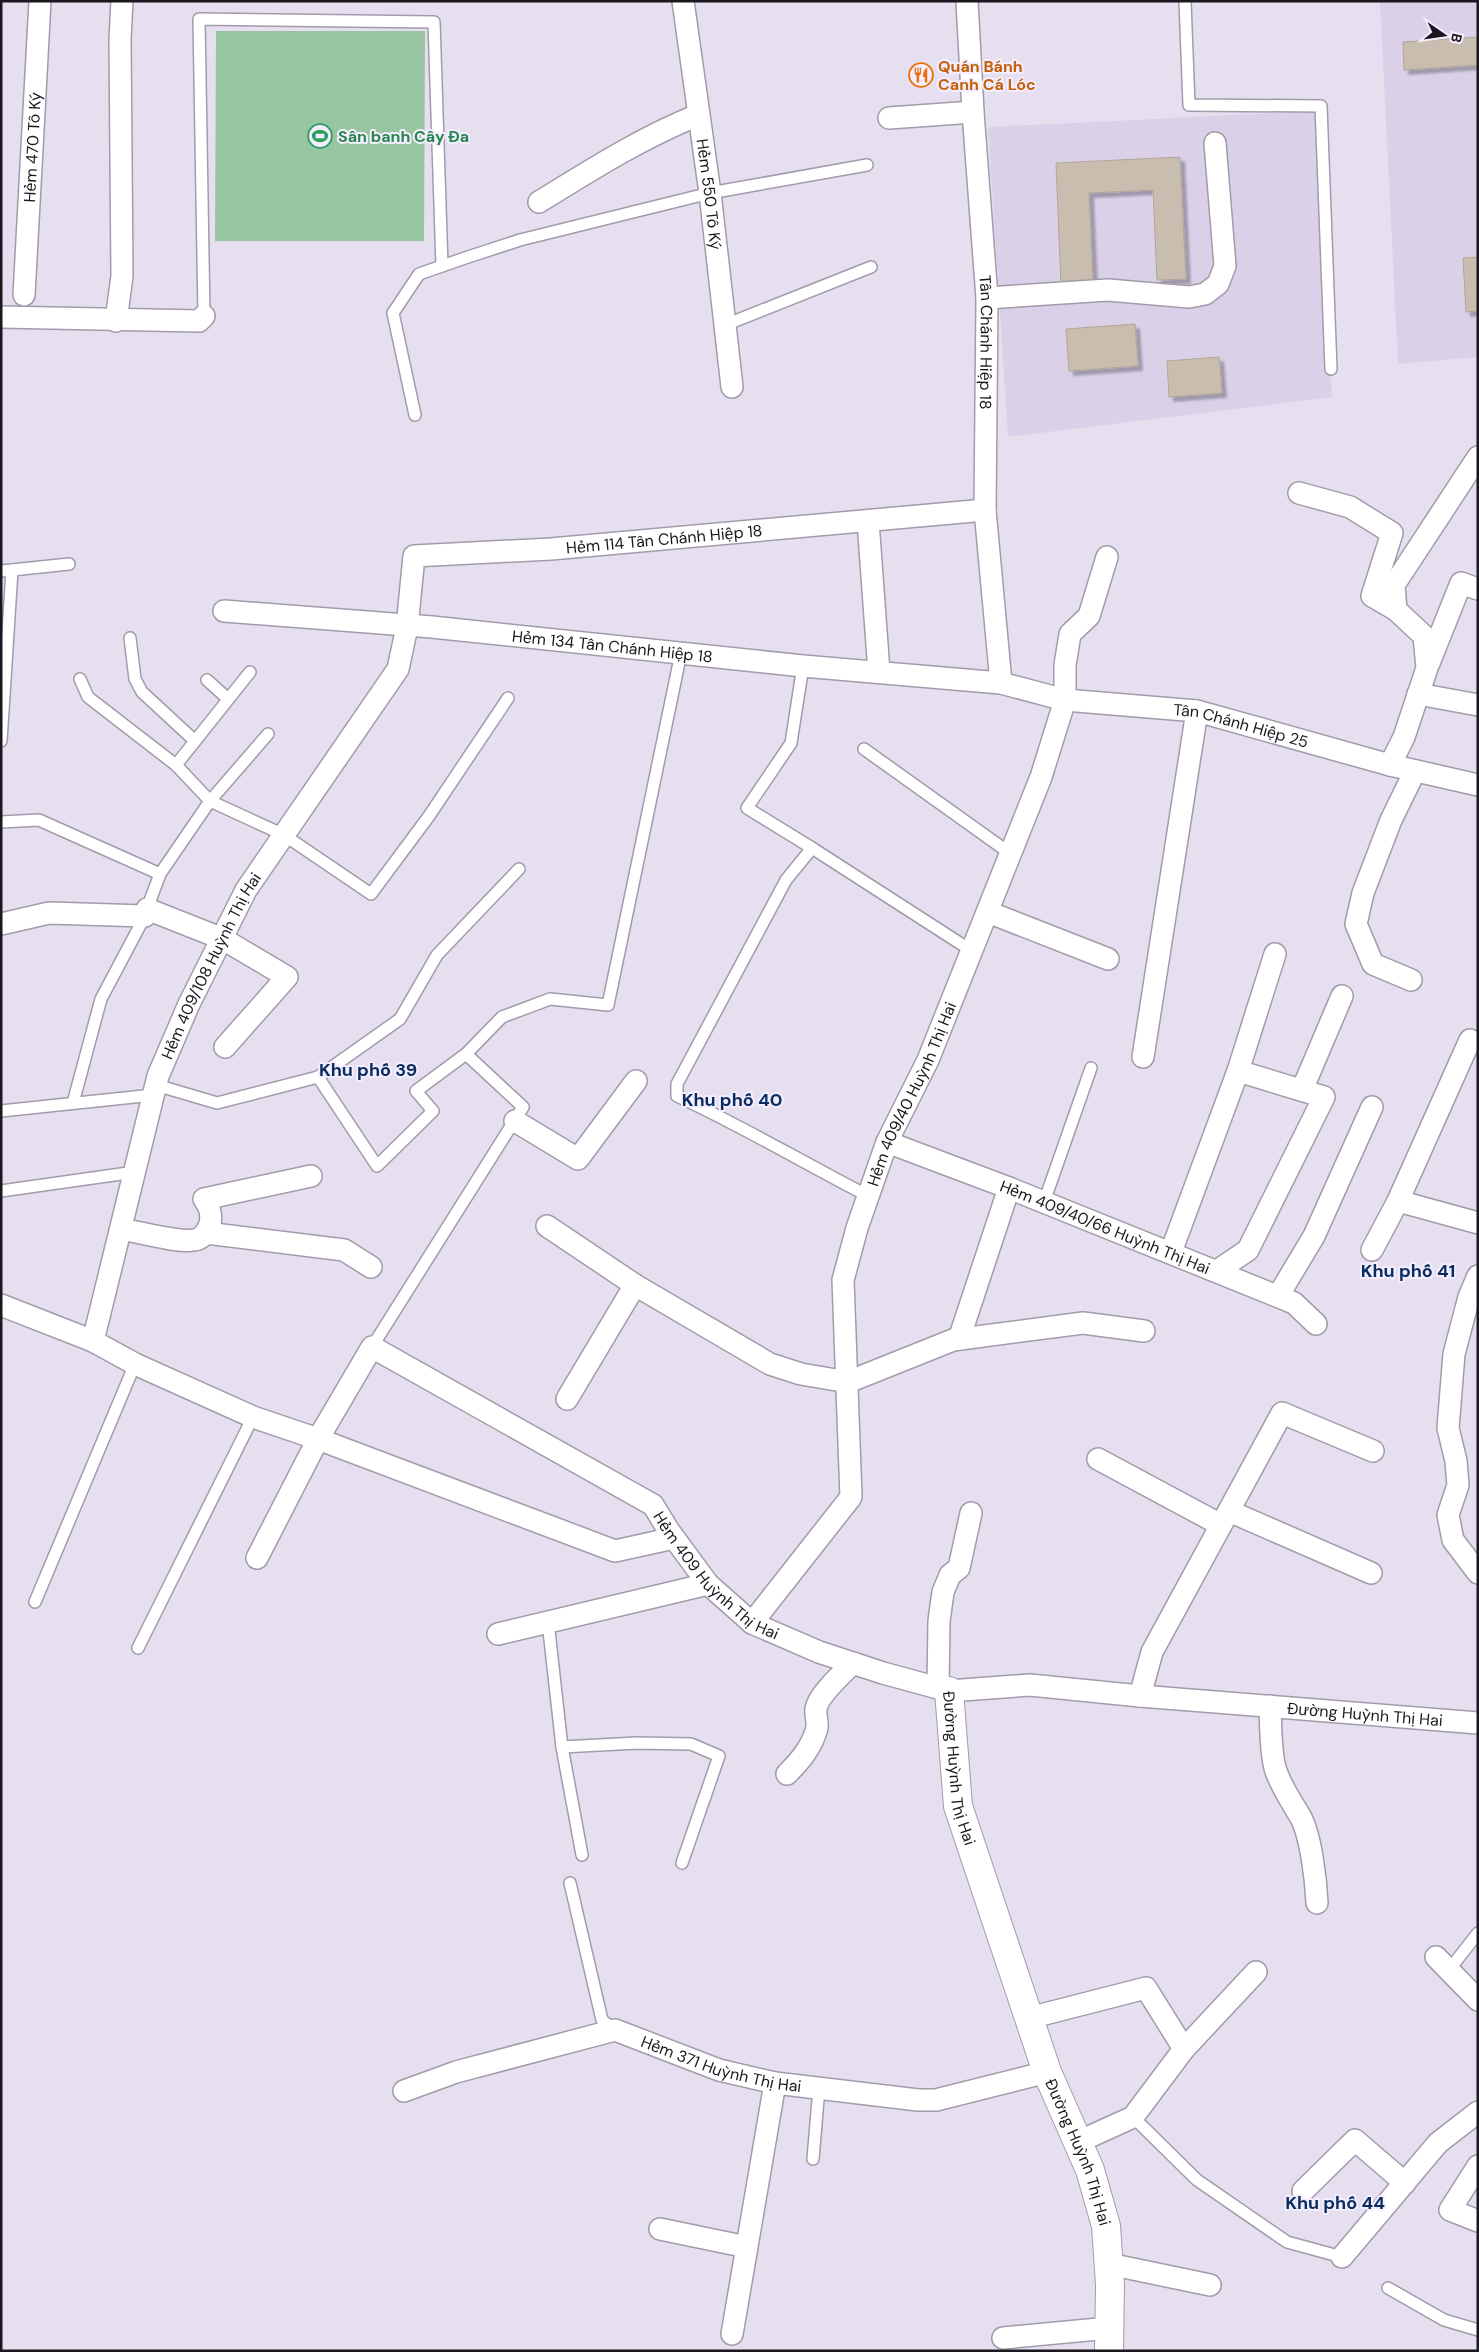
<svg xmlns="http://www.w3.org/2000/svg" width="1479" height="2352" viewBox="0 0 1479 2352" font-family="'DM Sans',sans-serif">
	<defs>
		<filter id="shadow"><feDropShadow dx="4.5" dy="4.5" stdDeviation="1" flood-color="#0004"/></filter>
	</defs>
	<rect width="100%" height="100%" fill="#e6dff0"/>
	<g fill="#dad1e9">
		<polygon points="1380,1 1478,1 1478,357 1398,364"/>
		<polygon points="1318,111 1332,397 1008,437 988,127"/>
	</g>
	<polygon fill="#97c5a1" points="216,31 425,31 424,241 215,241"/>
	<g fill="#c8bdae" stroke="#b1a698" filter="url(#shadow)">
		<polygon points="1478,37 1478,65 1404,70 1403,42"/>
		<polygon points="1180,157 1186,279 1157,280 1153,190 1089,193 1093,283 1061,285 1056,163"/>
		<polygon points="1478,257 1478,311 1466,312 1463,258"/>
		<polygon points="1135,324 1138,366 1069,371 1066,329"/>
		<polygon points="1219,357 1222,393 1169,397 1167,361"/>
	</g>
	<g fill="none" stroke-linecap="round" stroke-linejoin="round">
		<g stroke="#a19baa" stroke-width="14">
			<g id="service">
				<polyline points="1185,1 1189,105 1321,106 1331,369"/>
				<polyline points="204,316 199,19 434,22 442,266"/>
				<polyline points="725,325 871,267"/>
				<polyline points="415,415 393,313 419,274 465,258 520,240 710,193 867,165"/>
				<polyline points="12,570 69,564"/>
				<polyline points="1,571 12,570 4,695 1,695"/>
				<polyline points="130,638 135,679 142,692 195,741"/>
				<path d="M803,666L791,743L747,808L812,848L786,880L677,1084V1096C742,1126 804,1163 868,1196"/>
				<polyline points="80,679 88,697 176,765 210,801 284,835 371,894 429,816 508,698"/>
				<polyline points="207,680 228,699"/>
				<polyline points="1,741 4,695"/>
				<polyline points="864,749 1011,854"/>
				<polyline points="176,765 250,672"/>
				<polyline points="1,822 39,820 160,874"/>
				<polyline points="812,848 972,951"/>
				<polyline points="147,909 160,874 210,801 268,734"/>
				<polyline points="318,1077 377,1166 433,1111 416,1091 466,1054"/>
				<polyline points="156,1085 217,1103 318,1077 400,1019 437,955 519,869"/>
				<polyline points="73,1103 101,999 145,916"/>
				<polyline points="1,1111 153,1095"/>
				<polyline points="1,1191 135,1172"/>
				<polyline points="1044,1202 1091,1068"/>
				<polyline points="372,1347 523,1107 466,1054 502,1017 550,999 608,1005 681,653"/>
				<polyline points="35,1602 135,1364"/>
				<polyline points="548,1622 562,1747 582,1855"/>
				<polyline points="138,1648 253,1417"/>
				<polyline points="562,1747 637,1743 691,1744 719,1756 682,1863"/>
				<polyline points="570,1883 602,2020 615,2030"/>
				<polyline points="1449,1970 1478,1933"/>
				<polyline points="1133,2117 1197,2180 1287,2242 1342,2257"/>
				<polyline points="813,2159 819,2088"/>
				<polyline points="1388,2288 1444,2320 1478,2330"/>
			</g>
		</g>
		<g stroke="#a19baa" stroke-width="24">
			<g id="minor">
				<path id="s1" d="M683,1L710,193L732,387"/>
				<path id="s2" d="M967,1L973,112L987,298L985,510L1001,683"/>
				<polyline points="889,118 973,112"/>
				<path d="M539,202C591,170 641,138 698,115"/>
				<path id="s3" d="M24,295L40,1"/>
				<polyline points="987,298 1108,290 1189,297 1205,294 1218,284 1225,266 1215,143"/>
				<polyline points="1,317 199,321 204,316"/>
				<polyline points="116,321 122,276 120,39 122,1"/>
				<polyline points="1299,493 1350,507 1392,533 1372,596 1396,610"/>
				<polyline points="868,521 879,672"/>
				<path id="s4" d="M224,611L432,627L803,666L1001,683L1065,700L1197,711L1390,765L1478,785"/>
				<polyline points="1429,663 1461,583 1478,589"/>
				<polyline points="1418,694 1478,705"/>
				<polyline points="1390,765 1404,737 1427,668 1424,636 1396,610 1394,585 1478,457"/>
				<polyline points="988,912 1108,959"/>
				<polyline points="1,924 49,913 145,916 147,909 223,939 287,977 225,1047"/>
				<polyline points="1411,980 1373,964 1356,924 1363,893 1391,820 1415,771"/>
				<polyline points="1143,1057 1197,711"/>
				<polyline points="1302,1090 1342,996"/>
				<polyline points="515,1121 578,1159 636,1081"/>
				<path id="s5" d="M887,1142L1009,1188L1294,1303L1316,1324"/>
				<polyline points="1398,1201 1478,1223"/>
				<polyline points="547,1226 635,1285 770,1364 801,1374 848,1382 953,1340 1083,1323 1144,1331"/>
				<path d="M121,1229C139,1232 178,1243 194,1240C202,1239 207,1232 210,1224C212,1214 210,1207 204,1199L311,1176"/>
				<polyline points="206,1233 344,1250 371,1267"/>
				<polyline points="1372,1250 1398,1201 1470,1040"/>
				<polyline points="1171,1252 1238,1071 1275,954"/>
				<polyline points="1217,1271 1248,1250 1324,1097 1238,1071"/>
				<polyline points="1478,1276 1469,1297 1454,1354 1448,1428 1456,1461 1458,1485 1448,1515 1453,1540 1478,1573"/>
				<polyline points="1278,1296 1314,1236 1372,1107"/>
				<path id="s6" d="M1,1305L93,1341L135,1364L253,1417L318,1439L372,1347L653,1505L669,1531L708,1584L752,1623L819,1652L883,1673L949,1691L1030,1685L1140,1696L1478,1723"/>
				<polyline points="959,1339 1009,1188"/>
				<path id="s7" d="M93,1341L158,1076L189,1004L246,890L398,669L407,627L414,556L551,549L985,510"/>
				<polyline points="567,1399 635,1285"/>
				<polyline points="1098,1459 1221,1525"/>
				<polyline points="1229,1511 1371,1573"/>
				<polyline points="257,1558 318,1439 615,1551 674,1538"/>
				<path id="s8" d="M752,1623L851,1497L843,1280L857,1228L887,1142L928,1060L1041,777L1065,700V665L1070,634L1089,616L1107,557"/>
				<polyline points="498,1634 708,1584"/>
				<polyline points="938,1688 939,1621 943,1592 950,1575 959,1568 971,1513"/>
				<polyline points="1140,1696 1152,1652 1282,1413 1373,1451"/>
				<path d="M1270,1706C1271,1726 1270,1748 1275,1768C1280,1785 1291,1801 1300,1816C1311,1835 1316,1881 1317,1903"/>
				<path d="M787,1774C800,1761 812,1747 817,1728C818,1722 815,1715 816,1709C818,1695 843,1673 853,1663"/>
				<polyline points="1436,1957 1478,2000"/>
				<polyline points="1029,2018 1146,1988 1184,2049"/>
				<path id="s9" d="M404,2091L456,2072L615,2030L719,2070L775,2083L918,2100H936L1047,2072"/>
				<polyline points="1078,2142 1133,2117 1184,2049 1256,1972"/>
				<polyline points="1478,2166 1450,2210 1478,2221"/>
				<polyline points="1303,2191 1355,2140 1405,2183"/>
				<polyline points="660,2229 747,2247"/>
				<polyline points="1342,2257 1438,2143 1478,2112"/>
				<polyline points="1109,2264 1210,2285"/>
				<polyline points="732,2334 775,2083"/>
				<polyline points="1003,2338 1109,2328"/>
			</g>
		</g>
		<g stroke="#a19baa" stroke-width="30">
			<g id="tertiary">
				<path id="s10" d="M949,1691L958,1806L1047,2072L1090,2170L1106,2226L1110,2285L1109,2351"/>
			</g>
		</g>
		<use href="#service" stroke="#fff" stroke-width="11"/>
		<use href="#minor" stroke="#fff" stroke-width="21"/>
		<use href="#tertiary" stroke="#fff" stroke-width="28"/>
	</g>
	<defs>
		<g id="restaurant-ring" transform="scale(1.25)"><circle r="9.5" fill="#f3edfe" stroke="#e8710a" stroke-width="1.5"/><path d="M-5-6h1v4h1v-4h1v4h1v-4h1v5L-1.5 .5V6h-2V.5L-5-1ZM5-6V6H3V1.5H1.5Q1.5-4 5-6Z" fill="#e8710a"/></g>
		<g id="stadium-ring" transform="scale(1.25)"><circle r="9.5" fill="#f3edfe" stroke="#2e9e5b" stroke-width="1.5"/><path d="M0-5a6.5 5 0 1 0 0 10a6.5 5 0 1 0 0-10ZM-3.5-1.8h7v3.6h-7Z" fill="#2e9e5b"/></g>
	</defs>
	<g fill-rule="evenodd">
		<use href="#restaurant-ring" x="921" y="75"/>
		<use href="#stadium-ring" x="320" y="136"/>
	</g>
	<g text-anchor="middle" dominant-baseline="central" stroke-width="4" stroke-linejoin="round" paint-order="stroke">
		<g font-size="16" font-weight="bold" fill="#c56008" stroke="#f3edfe" text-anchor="start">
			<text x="938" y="66">Quán Bánh<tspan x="938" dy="18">Canh Cá Lóc</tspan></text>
		</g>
		<g font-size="16" font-weight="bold" fill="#27864d" stroke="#f3edfe" text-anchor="start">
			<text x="338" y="136">Sân banh Cây Đa</text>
		</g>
		<g font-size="16" fill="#1a181e" stroke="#f3edfe">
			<text stroke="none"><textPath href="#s3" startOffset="148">Hẻm 470 Tô Ký</textPath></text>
			<text stroke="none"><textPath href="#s1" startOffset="195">Hẻm 550 Tô Ký</textPath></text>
			<text stroke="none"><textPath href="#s2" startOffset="342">Tân Chánh Hiệp 18</textPath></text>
			<text stroke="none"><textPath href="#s7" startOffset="1112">Hẻm 114 Tân Chánh Hiệp 18</textPath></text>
			<text stroke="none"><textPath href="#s4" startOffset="390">Hẻm 134 Tân Chánh Hiệp 18</textPath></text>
			<text stroke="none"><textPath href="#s4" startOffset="1025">Tân Chánh Hiệp 25</textPath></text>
			<text stroke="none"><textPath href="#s7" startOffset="395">Hẻm 409/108 Huỳnh Thị Hai</textPath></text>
			<text stroke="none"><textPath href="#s8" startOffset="576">Hẻm 409/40 Huỳnh Thị Hai</textPath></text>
			<text stroke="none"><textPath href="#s5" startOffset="234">Hẻm 409/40/66 Huỳnh Thị Hai</textPath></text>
			<text stroke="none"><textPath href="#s6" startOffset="870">Hẻm 409 Huỳnh Thị Hai</textPath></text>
			<text stroke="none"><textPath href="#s6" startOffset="1555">Đường Huỳnh Thị Hai</textPath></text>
			<text stroke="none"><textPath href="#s10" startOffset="78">Đường Huỳnh Thị Hai</textPath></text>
			<text stroke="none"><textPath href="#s9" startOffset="332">Hẻm 371 Huỳnh Thị Hai</textPath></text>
			<text stroke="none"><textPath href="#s10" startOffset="482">Đường Huỳnh Thị Hai</textPath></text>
		</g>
		<g font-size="18" font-weight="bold" fill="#082c5f" stroke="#f3edfe">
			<text x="368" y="1070">Khu phố 39</text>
			<text x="732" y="1100">Khu phố 40</text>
			<text x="1408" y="1271">Khu phố 41</text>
			<text x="1335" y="2203">Khu phố 44</text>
		</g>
	</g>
	<rect width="1479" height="2352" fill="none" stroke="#1a181e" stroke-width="5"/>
	<g transform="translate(1444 35) rotate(103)" stroke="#f3edfe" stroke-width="4" paint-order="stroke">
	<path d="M0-4L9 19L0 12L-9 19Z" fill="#1a181e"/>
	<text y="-8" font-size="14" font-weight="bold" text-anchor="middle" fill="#1a181e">B</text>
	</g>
</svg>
